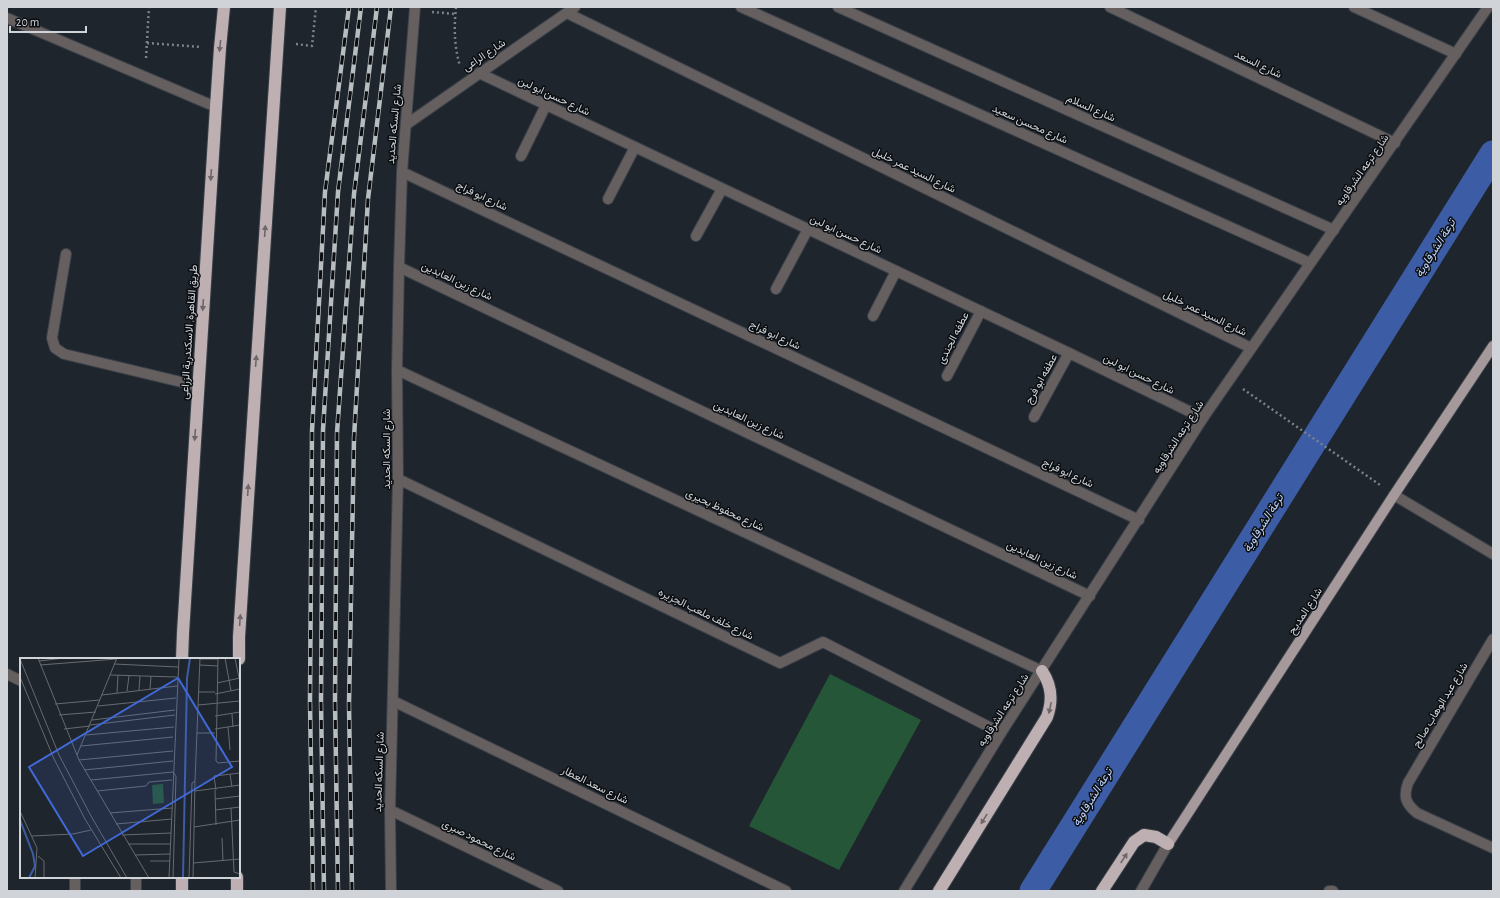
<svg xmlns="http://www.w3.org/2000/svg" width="1500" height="898" viewBox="0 0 1500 898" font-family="'Alegreya Sans',Vazirmatn,sans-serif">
	<rect width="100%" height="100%" fill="#1f252c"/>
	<polygon fill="#265638" points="830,674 921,720 839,870 749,826"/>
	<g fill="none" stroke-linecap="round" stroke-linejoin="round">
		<polyline stroke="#3c5da5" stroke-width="27" points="1033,891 1493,154"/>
		<g stroke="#3b4148" stroke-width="12">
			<g id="minor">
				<polyline points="741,7 1310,263"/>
				<polyline points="838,7 1334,230"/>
				<polyline points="1110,7 1395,143"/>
				<polyline points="1354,7 1456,54"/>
				<polyline points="567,13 1251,348"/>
				<polyline points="7,18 216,107"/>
				<polyline points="479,73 1069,353 1203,418"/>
				<polyline points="407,124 575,7"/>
				<polyline points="521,156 546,105"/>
				<polyline points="402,172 1139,520"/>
				<polyline points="608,199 635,147"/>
				<polyline points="696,236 722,189"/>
				<polyline points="66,254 52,338 55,348 64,354 198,386"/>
				<polyline points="399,267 1090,596"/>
				<polyline points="776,289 808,229"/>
				<polyline points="873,316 896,271"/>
				<polyline points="397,370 1042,671"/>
				<polyline points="947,376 981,311"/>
				<polyline points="1034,417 1069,353"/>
				<polyline points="398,479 780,663 823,642 1001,733"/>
				<polyline points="1394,495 1493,554"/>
				<path d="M1493,639L1408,783C1403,797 1406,804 1417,813L1493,848"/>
				<polyline points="7,674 21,681"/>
				<polyline points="393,701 786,891"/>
				<polyline points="390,810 558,891"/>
				<polyline points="75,891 75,877"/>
				<polyline points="136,891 136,877"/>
				<polyline points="391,891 390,810 398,479 397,370 399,267 402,172 415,7"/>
				<polyline points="904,891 1001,733 1203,418 1488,7"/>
				<polyline points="1141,891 1168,844"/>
				<polyline points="1329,891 1333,891"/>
			</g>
		</g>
		<g stroke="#3b4148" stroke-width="12">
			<polyline id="major" points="1168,844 1394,495 1493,346"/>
		</g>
		<g stroke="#3b4148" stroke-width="14">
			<g id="highway">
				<polyline points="182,659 183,633 216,107 220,48 224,7"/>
				<polyline points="239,659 239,637 280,7"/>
				<polyline points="182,877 182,891"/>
				<polyline points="237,891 237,877"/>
				<path d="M939,891L1047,717C1053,700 1052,686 1042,671"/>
				<polyline points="1102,891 1134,842 1144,835 1156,837 1168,844"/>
			</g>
		</g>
		<g stroke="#7d8288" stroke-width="2.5" stroke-dasharray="2 3" stroke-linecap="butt">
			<path d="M456,7C454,27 454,46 460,66"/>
			<polyline points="432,12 455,14"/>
			<polyline points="147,43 201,47"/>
			<polyline points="296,44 312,46 316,7"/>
			<polyline points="146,58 149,7"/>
			<polyline points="1243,389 1380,485"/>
		</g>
		<use href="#minor" stroke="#655f60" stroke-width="10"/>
		<use href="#major" stroke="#a5999b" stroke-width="10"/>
		<use href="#highway" stroke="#beb0b2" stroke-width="12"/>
		<g stroke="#b8bdc2" stroke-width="4.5">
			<g id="rail">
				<polyline points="313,891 310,702 312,431 325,192 349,7"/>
				<polyline points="324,891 321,702 323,430 338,192 361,7"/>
				<polyline points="338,891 335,701 337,433 354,194 377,7"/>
				<polyline points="352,891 349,704 354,438 368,199 391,7"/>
			</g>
		</g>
		<use href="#rail" stroke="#0b0e11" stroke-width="3" stroke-dasharray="9" stroke-linecap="butt"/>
	</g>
	<defs><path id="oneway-solid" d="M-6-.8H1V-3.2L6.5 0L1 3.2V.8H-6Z"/></defs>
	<g fill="#6d676a">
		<use href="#oneway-solid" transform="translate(220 46) rotate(96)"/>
		<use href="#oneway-solid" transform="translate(211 175) rotate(94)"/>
		<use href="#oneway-solid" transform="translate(265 231) rotate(-86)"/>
		<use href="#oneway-solid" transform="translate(203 305) rotate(94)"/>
		<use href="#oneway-solid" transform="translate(256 361) rotate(-86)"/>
		<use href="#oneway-solid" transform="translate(195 435) rotate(94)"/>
		<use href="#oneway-solid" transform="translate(248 490) rotate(-86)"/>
		<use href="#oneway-solid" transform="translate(240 620) rotate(-86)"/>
		<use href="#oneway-solid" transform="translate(1050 708) rotate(102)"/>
		<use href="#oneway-solid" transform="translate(984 819) rotate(122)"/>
		<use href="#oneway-solid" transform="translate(1124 858) rotate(-57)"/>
	</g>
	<g text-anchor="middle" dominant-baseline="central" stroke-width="3" stroke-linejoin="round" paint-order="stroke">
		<g font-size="11" fill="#d0d4d9" stroke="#0b0e11">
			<text transform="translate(484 55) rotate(-34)">شارع الراعى</text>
			<text transform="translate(1258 64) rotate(26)">شارع السعد</text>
			<text transform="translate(554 96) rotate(25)">شارع حسن ابو لبن</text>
			<text transform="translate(1091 108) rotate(24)">شارع السلام</text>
			<text transform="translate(394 124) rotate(-85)">شارع السكه الحديد</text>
			<text transform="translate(1030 124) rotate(24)">شارع محسن سعيد</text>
			<text transform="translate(914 170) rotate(26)">شارع السيد عمر خليل</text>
			<text transform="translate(1362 170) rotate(-55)">شارع ترعه الشرقاويه</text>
			<text transform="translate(482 196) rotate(25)">شارع ابو فراج</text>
			<text transform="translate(846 234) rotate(25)">شارع حسن ابو لبن</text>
			<text transform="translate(457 281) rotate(25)">شارع زين العابدين</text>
			<text transform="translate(1205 313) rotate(26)">شارع السيد عمر خليل</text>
			<text transform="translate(189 332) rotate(-86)">طريق القاهرة, الاسكندرية الزراعى</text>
			<text transform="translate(775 335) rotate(25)">شارع ابو فراج</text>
			<text transform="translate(953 338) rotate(-63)">عطفه الجندى</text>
			<text transform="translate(1139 374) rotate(26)">شارع حسن ابو لبن</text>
			<text transform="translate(1041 379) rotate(-61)">عطفه ابو فرج</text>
			<text transform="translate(749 420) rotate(25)">شارع زين العابدين</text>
			<text transform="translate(1178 437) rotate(-57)">شارع ترعه الشرقاويه</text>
			<text transform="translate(386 449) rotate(-90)">شارع السكه الحديد</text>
			<text transform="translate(1068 473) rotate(25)">شارع ابو فراج</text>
			<text transform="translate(725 510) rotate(25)">شارع محفوظ بحيرى</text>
			<text transform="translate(1042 560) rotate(25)">شارع زين العابدين</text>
			<text transform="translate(1305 611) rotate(-57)">شارع المديح</text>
			<text transform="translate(706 614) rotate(26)">شارع خلف ملعب الجزيره</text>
			<text transform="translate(1440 705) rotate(-59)">شارع عبد الوهاب صالح</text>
			<text transform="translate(1003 710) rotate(-57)">شارع ترعه الشرقاويه</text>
			<text transform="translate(379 772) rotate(-88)">شارع السكه الحديد</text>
			<text transform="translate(595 785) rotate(26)">شارع سعد العطار</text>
			<text transform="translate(479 840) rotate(26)">شارع محمود صبرى</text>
		</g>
		<g font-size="12" font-style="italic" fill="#bfd3fc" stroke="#0b0e11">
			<text transform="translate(1435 248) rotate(-58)">ترعة الشرقاوية</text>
			<text transform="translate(1263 523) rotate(-58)">ترعة الشرقاوية</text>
			<text transform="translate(1092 797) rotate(-58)">ترعة الشرقاوية</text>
		</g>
	</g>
	<g transform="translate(20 658)">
		<rect width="220" height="220" fill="#1f252c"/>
		<path d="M143,126L144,145L133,146L132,127Z" fill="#265638"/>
		<path fill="none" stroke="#3c5da5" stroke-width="2" d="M0,162L13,196L15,208L9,220M163,220L167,20L170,0"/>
		<path fill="none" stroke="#666b71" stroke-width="1" d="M18,0L59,102L129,220M198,0L196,103L198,105L220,103M205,0L211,33M215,0L219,20M0,1L39,97L71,158L107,220M180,1H198M19,3L44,0M94,6L158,9M20,7L97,1M180,7L198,8M90,17L157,19M0,19L34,101L65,161L101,220M197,25L220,20M130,31L131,18M119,32L120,18M107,33L109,18M179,34H195M97,35L98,17M195,36L220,31M82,37L157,28M35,46L80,42M178,47L220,43M78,48L156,40M212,56L213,69M39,57L76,54M195,58L220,54M72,62L155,52M70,67L155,57M208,69L210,92M44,71L70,68M195,71L220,67M177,75H195M66,77L154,69M61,88L153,79M57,97L97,0M59,102L153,93M64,112L153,103M153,114L156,118L153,220M210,116L212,129M71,122L153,114M175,123L180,0M195,132L196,167M196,132L194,118L220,115M77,133L126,128L129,124L152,122M175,133L220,127M195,141L220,138M211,150L214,214L220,216M195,152L220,149M0,153L17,190L15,220M90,155L152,150M96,166L152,161M174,169L220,162M102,177L151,175M12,178L53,176L71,172M202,180L203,203M108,186H151M115,197L150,196M18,198L24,203V220M130,203H150M173,205L220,201M149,220L159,0M169,220L172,125L175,123M173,220L175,123"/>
		<path fill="#4169d8" fill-opacity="0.15" stroke="#4169d8" stroke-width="2" d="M158,20L212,109L63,198L9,109Z"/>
		<rect width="220" height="220" fill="none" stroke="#d0d4d9" stroke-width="2"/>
	</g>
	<rect width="1500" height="898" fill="none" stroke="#d0d4d9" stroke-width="16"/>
	<path d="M10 26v6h76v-6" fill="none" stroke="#d0d4d9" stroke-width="2"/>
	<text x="16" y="26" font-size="12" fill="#d0d4d9" stroke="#0b0e11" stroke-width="3" paint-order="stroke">20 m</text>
</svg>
